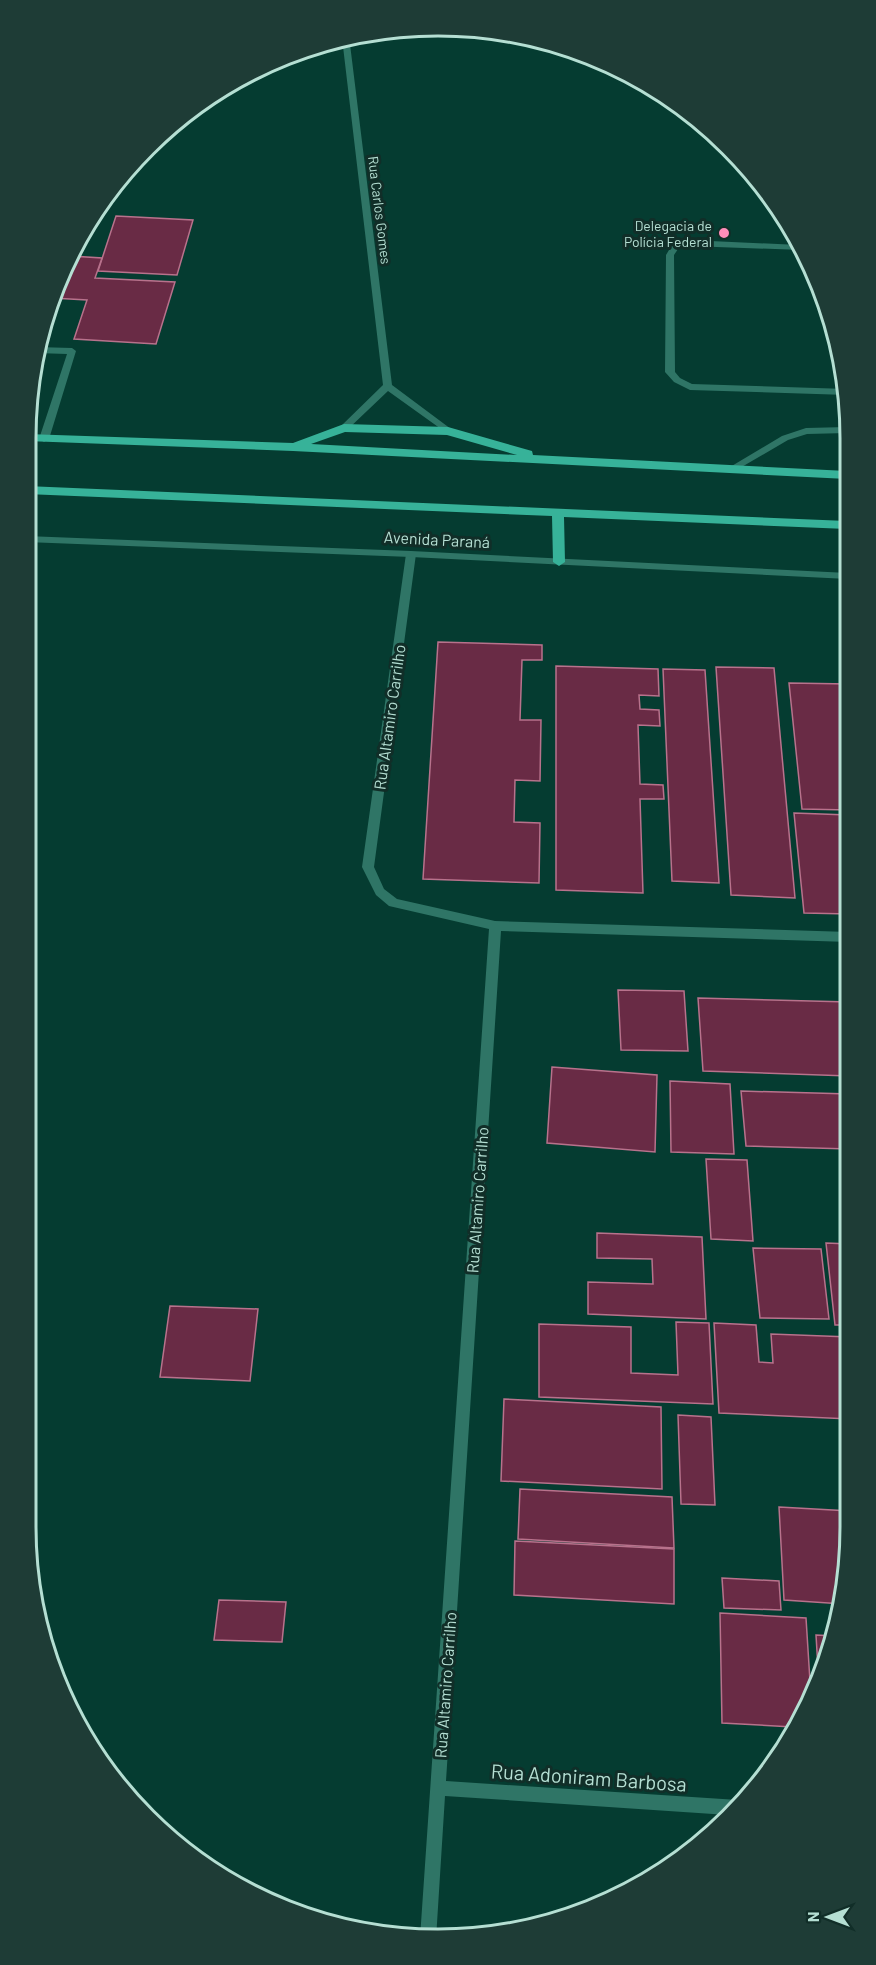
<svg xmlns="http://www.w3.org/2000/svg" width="876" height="1965" viewBox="0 0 876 1965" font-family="Barlow,sans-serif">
	<rect width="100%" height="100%" fill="#053c31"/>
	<g fill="#692b45" stroke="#b8728c" stroke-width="1.5">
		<polygon points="116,216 193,220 177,275 98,271"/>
		<polygon points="72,252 71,256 102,258 95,278 175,282 156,344 74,339 87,300 52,298 39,338 57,280"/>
		<polygon points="438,642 542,645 542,660 522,660 520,720 541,720 540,781 515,780 514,822 540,823 539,883 423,879"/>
		<polygon points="556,666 658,669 659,696 639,695 640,709 659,710 660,726 638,725 640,784 663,785 664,799 640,799 643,893 556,890"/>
		<polygon points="716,667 774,668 795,898 731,895"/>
		<polygon points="663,669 705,670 719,883 672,881"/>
		<polygon points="789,683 848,684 848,810 802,809"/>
		<polygon points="794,813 848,815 849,914 804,913"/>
		<polygon points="618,990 684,991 688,1051 621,1050"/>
		<polygon points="698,998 849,1002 849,1076 703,1071"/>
		<polygon points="552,1067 657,1075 655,1152 547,1143"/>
		<polygon points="670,1081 730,1084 734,1154 671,1152"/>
		<polygon points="741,1091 849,1094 849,1149 746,1146"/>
		<polygon points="706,1159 747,1160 753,1241 711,1239"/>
		<polygon points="597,1233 702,1237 706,1319 588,1314 588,1282 653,1284 652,1259 597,1258"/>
		<polygon points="826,1243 850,1244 850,1325 835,1325"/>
		<polygon points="753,1248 821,1249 829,1319 760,1318"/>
		<polygon points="170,1306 258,1309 250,1381 160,1377"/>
		<polygon points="676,1322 709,1323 713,1404 539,1397 539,1324 631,1327 631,1373 678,1375"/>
		<polygon points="714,1323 756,1325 759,1362 773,1363 771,1334 850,1337 850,1419 719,1413"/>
		<polygon points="504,1399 661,1407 662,1489 501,1481"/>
		<polygon points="678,1415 711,1417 715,1505 681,1504"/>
		<polygon points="520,1489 672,1497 674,1548 518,1539"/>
		<polygon points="779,1507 850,1511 843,1604 784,1600"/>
		<polygon points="515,1541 674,1549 674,1604 514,1595"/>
		<polygon points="722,1578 779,1581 781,1610 724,1608"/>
		<polygon points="219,1600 286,1602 282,1642 214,1640"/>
		<polygon points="720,1613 806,1618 811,1697 793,1727 722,1723"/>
		<polygon points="816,1635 834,1636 819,1685"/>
	</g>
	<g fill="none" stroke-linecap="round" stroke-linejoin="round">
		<g fill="#2f7566" fill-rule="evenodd">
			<polygon points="689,240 799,245 802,250 689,246 678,249 674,255 675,372 680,378 692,384 847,389 847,395 690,390 674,382 665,372 666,255 672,245"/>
			<polygon points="36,347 72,348 76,351 49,439 44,442 39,439 67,354 36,353"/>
		</g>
		<g fill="#2f7566" fill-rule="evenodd">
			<polygon points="349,36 392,385 451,429 451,433 448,434 388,391 347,430 341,430 339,428 383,385 342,38"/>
			<polygon points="847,427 847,433 807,434 788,440 733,472 727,472 725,470 782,436 806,428"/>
			<polygon points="411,551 416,554 374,867 384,889 397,899 495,921 849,932 849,942 501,931 446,1781 738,1800 744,1803 728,1815 445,1796 436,1939 420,1938 489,929 389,906 376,895 362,867 406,554"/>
		</g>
		<polygon fill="#2f7566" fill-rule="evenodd" points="26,536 411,551 848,573 848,579 411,557 26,542"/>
		<g fill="#37b299" fill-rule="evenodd">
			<path d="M344,424L448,427L532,451L533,455L847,471V479L293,451L26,441V434L293,443ZM345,432L447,435L517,455L311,444Z"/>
			<polygon points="26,486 847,521 847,529 564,517 565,562 559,566 553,562 552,516 26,494"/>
		</g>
	</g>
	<circle fill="#ff8eba" stroke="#112e28" stroke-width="2" cx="724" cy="233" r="6"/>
	<g text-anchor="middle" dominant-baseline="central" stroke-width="6" stroke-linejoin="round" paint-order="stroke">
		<g font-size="14" fill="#b5dfd3" stroke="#112e28">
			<text transform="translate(380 210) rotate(83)">Rua Carlos Gomes</text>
		</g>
		<g font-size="14" fill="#b5dfd3" stroke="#112e28" text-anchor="end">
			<text x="712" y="225">Delegacia de<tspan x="712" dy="16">Polícia Federal</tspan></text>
		</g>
		<g font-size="16" fill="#b5dfd3" stroke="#112e28">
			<text transform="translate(437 539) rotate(3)">Avenida Paraná</text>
			<text transform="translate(389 717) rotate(-82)">Rua Altamiro Carrilho</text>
			<text transform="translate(477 1200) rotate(-86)">Rua Altamiro Carrilho</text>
			<text transform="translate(445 1685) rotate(-86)">Rua Altamiro Carrilho</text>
		</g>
		<g font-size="20" fill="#b5dfd3" stroke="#112e28">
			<text transform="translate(589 1777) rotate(4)">Rua Adoniram Barbosa</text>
		</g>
	</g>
	<path d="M0 0H876V1965H0ZM438 36H438A402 402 0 0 1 840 438V1527A402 402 0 0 1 438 1929H438A402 402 0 0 1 36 1527V438A402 402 0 0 1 438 36Z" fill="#1e3c36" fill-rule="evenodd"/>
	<path fill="none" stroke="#b5dfd3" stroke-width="3" d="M438 36H438A402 402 0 0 1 840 438V1527A402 402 0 0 1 438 1929H438A402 402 0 0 1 36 1527V438A402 402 0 0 1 438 36Z"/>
	<g transform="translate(828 1917) rotate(270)" stroke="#112e28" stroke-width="4.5" paint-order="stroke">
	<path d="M0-4.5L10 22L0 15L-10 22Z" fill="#b5dfd3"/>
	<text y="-9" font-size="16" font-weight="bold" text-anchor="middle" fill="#b5dfd3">N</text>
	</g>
</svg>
